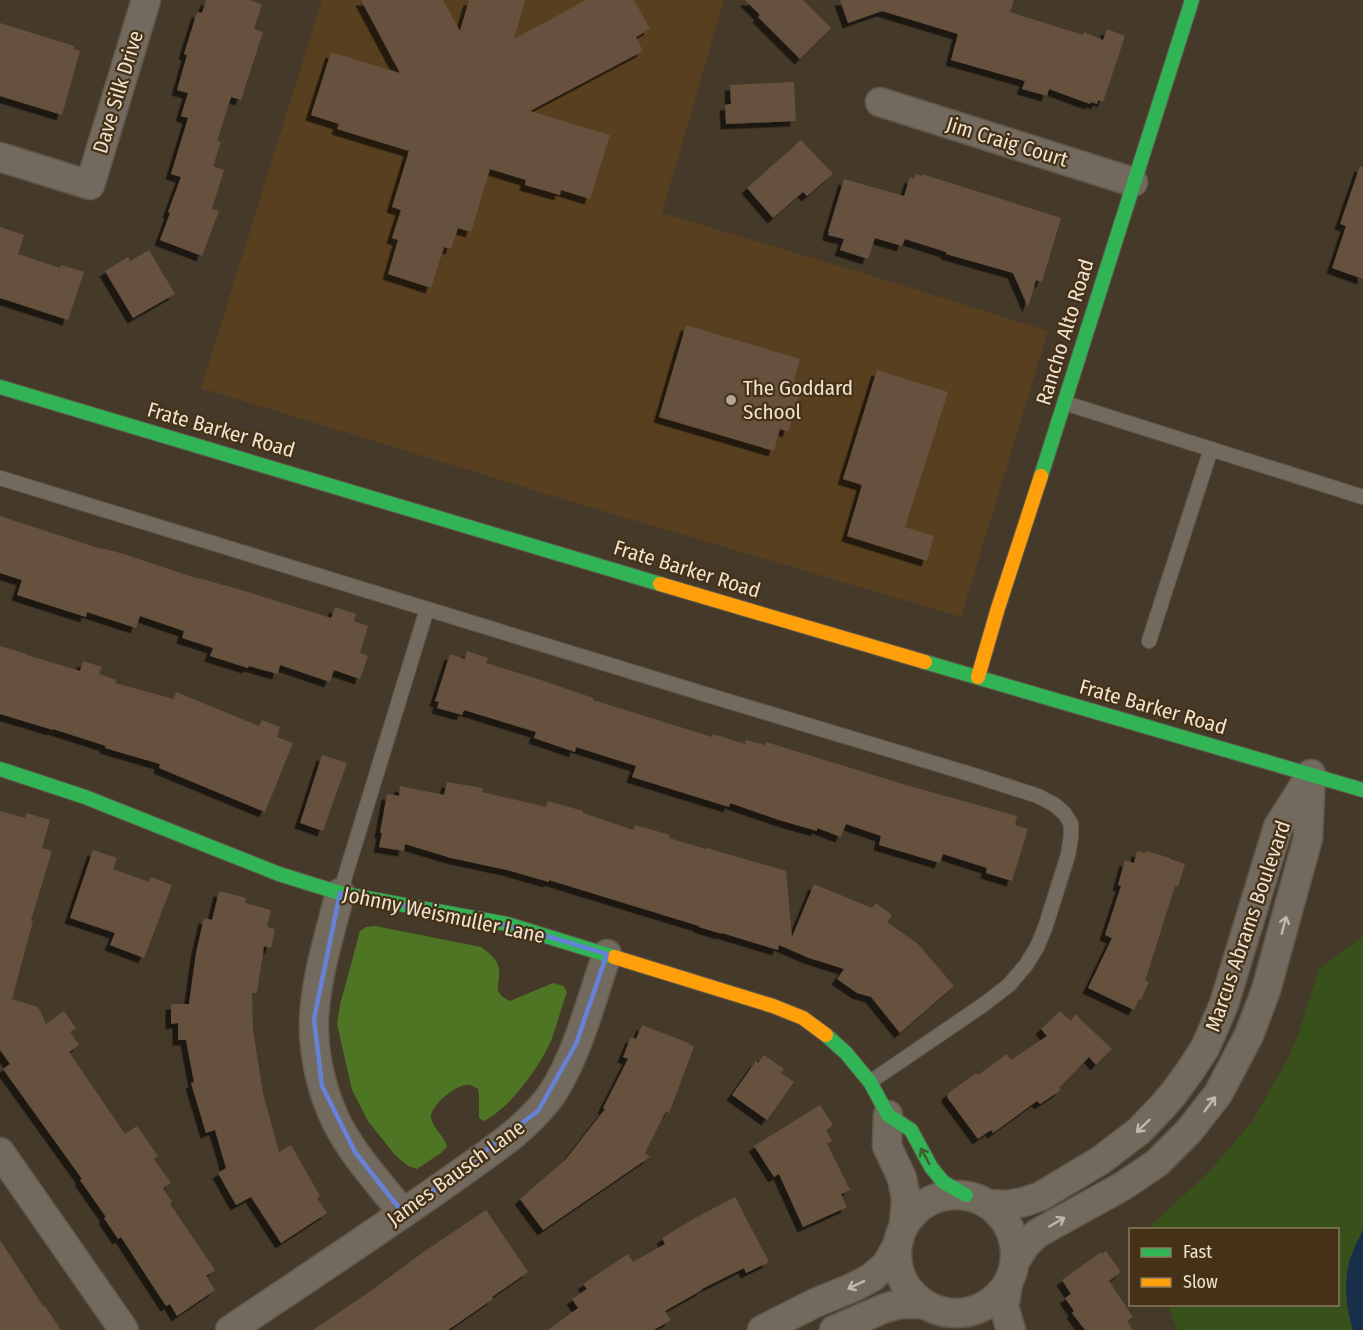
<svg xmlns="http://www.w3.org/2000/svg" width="1363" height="1330" viewBox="0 0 1363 1330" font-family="'Fira Sans Condensed',sans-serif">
	<defs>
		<filter id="shadow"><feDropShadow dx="-5.5" dy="5.5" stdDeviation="0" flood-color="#0009"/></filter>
	</defs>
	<rect width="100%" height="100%" fill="#453a2a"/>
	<polygon fill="#573f1f" points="322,0 724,0 662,213 863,273 1048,331 961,617 576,503 201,388"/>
	<polygon fill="#38511b" points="1363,936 1363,1330 1177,1330 1168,1305 1338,1304 1338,1230 1146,1230 1208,1173 1252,1122 1289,1057 1299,1033 1319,969"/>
	<path fill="#4e7524" d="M375,926L481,947C489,953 497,958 499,969C501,985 490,991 510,1001L553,983L564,986L567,992C561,1008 557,1025 551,1041C539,1067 510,1109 483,1121L479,1118V1095L478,1089C476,1088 472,1085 469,1085C458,1083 430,1105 431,1118C433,1129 445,1136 447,1147L441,1153L417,1169L408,1166L395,1155L368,1121L352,1090L337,1024L340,1005L360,931L366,927Z"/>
	<path fill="#172f49" d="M1363,1229V1330H1353C1346,1308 1343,1282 1350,1259C1353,1249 1359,1239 1363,1229Z"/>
	<g fill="#65513c" filter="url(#shadow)">
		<polygon points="206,0 249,0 262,4 254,29 263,32 241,100 231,97 217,141 221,142 213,166 224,170 212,209 219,211 202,256 160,240 170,213 168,212 181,177 171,174 188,118 181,116 188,93 177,90 187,55 184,54 197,12 202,13"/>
		<polygon points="361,0 443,0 460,31 469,0 525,0 514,39 586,0 634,0 650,29 636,37 643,51 530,111 610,135 590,199 561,190 560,195 525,185 526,180 490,169 471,232 458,228 451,249 444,247 431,288 388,274 398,240 392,238 401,210 392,207 409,151 337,129 339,124 311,115 331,52 400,73"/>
		<polygon points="745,0 803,0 831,28 800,59 758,17 760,15"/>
		<polygon points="840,0 1014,0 1010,12 1083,35 1084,32 1103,40 1107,29 1125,36 1103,102 1098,100 1097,104 1091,102 1090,104 1049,89 1047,96 1022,89 1025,81 951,60 958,34 882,11 848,23"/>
		<polygon points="0,23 74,46 74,49 80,51 62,115 0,96"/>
		<polygon points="794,82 796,121 726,124 725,105 731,104 730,85"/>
		<polygon points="801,140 833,174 807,196 803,192 773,218 747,188"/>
		<polygon points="1360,166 1363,167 1363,279 1332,268 1346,226 1340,224"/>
		<polygon points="916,174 922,176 922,174 1061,218 1042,282 1036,280 1028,307 1013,273 946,254 946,252 905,239 902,246 875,238 868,259 840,250 844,239 828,235 829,232 828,232 844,179 904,196 910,177 914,179"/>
		<polygon points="0,227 24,235 18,254 60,268 61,265 84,272 68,320 0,298"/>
		<polygon points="149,250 175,294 133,318 105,271 128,257 130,261"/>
		<polygon points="686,325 800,359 794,381 803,384 788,432 780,429 774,451 659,417"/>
		<polygon points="877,370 948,392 905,527 934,536 927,561 847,536 862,485 843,479"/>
		<polygon points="0,516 101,549 101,548 124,554 199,579 199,578 248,592 331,618 335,607 356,614 354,621 368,626 360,653 368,656 360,679 334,670 330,682 280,665 278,674 249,666 248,668 210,656 213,648 182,638 184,631 140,616 136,628 87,612 86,617 17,595 22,580 0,573"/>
		<polygon points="0,646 27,654 27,655 80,671 83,661 102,667 99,674 116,680 115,683 174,699 176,692 259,726 262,720 280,727 277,737 293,743 265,812 159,768 160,764 105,748 106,746 53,729 53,730 0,714"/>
		<polygon points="467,651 488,658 486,663 544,681 593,698 593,700 712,737 713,734 745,744 746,740 765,745 766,742 906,785 1017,816 1015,825 1028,829 1012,881 986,873 987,868 943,854 940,863 879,845 881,836 846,824 841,837 817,828 817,831 779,820 730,803 729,807 632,777 636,766 576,747 575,752 534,738 536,732 464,710 462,715 437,708 439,702 435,701 450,654 465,659"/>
		<polygon points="322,755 347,763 323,831 300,823"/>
		<polygon points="447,782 483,788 482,792 546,807 548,801 583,811 583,813 633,830 635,825 670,835 669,838 706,849 707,848 786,871 792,937 814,884 872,908 876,903 892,915 887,922 918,944 954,986 900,1033 871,997 857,993 837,979 844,969 809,958 779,945 778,950 722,933 722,934 699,927 699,926 549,880 549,882 507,870 451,858 405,844 404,851 379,847 382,833 380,833 387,794 399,796 400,786 444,795"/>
		<polygon points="0,811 25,818 26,813 50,820 42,848 52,851 31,920 33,921 12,999 38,1007 46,1024 64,1011 76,1028 70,1032 79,1045 69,1052 125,1134 137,1126 158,1156 154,1159 171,1183 163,1188 172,1202 170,1204 215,1270 206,1276 215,1290 177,1316 170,1304 166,1306 121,1237 118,1239 104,1218 106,1217 80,1180 82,1179 3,1069 10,1064 0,1050"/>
		<polygon points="93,850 117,858 113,869 149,882 151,877 172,885 144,958 110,945 115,933 70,918"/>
		<polygon points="1137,851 1145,853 1146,851 1170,858 1170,859 1185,864 1178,887 1175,886 1145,981 1149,982 1141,1000 1139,999 1134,1010 1088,988 1112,938 1105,935 1121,886 1118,885 1125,860 1134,863"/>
		<polygon points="219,891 246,898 245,903 271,910 267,927 275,929 271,948 264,946 257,993 252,993 253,1030 263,1093 279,1152 291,1145 320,1196 317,1198 327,1213 281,1243 251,1197 236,1205 218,1173 226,1168 215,1130 206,1133 191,1083 194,1082 186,1040 178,1040 178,1023 171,1024 171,1004 189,1004 196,953 204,918 212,920"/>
		<polygon points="1060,1011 1071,1021 1075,1014 1112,1049 1096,1065 1089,1057 1059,1088 1061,1090 1040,1104 1037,1101 993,1133 991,1130 978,1139 947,1097 948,1096 947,1094 976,1073 978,1075 1007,1054 1011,1060 1047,1036 1041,1029"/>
		<polygon points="642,1025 689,1043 688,1044 694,1047 669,1113 666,1111 645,1153 650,1157 543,1230 520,1199 566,1159 605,1109 603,1108 628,1059 623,1057 631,1037 636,1039"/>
		<polygon points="764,1055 784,1069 781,1073 794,1082 767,1120 732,1095 756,1061 758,1063"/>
		<polygon points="820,1105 833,1125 826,1130 832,1141 827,1144 850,1190 841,1194 847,1207 803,1227 779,1174 774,1177 754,1146"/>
		<polygon points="735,1197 769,1262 746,1273 744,1268 702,1289 702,1290 665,1311 671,1320 654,1330 548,1330 578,1308 572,1299 587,1289 583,1284 628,1254 633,1262 665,1244 662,1238 695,1218"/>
		<polygon points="486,1210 528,1272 492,1297 493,1299 448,1330 313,1330 375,1288 422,1253"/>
		<polygon points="0,1240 43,1306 44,1305 61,1330 0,1330"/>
		<polygon points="1106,1251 1121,1272 1109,1281 1133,1317 1127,1321 1133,1330 1085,1330 1072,1313 1074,1311 1065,1298 1071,1294 1062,1280 1101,1252 1102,1254"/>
	</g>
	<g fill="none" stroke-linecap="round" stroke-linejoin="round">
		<g stroke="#615749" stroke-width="16">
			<g id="lane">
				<polyline points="1065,403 1363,497"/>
				<polyline points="0,478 711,696 970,774 1038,796 1055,805 1065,814 1071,824 1071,837 1068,855 1045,928 1037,947 1026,965 1009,985 983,1005 870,1082"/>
				<polyline points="1149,641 1211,449"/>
				<polyline points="340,893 427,609"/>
			</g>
		</g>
		<g stroke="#615749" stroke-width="31">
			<g id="street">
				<polyline points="880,102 1133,182"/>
				<polyline points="0,157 90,185 146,0"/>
				<path d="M340,893C330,934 316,976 314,1019C313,1053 321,1090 336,1121C352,1154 380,1184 403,1213"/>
				<polyline points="888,1115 887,1146 902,1178 906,1199 904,1225"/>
				<polyline points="0,1152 124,1330"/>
				<circle cx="956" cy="1254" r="59"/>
				<polyline points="988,1204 1007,1205 1024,1202 1041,1196 1101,1160 1139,1131 1161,1108 1174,1093 1190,1071 1205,1048 1212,1032 1224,1004 1278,827 1310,776"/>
				<polyline points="1015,1261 1026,1244 1038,1233 1123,1186 1157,1163 1189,1131 1218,1094 1249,1035 1266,990 1308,838 1311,774"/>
				<polyline points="1008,1284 1004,1307 1011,1330"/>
				<path d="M230,1330C300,1283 371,1236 441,1187C479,1159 524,1133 552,1094C577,1056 592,998 607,954"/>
				<polyline points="762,1330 815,1303 854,1287 871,1278 886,1265 897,1246"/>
				<polyline points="834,1330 885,1308 900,1304 924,1304"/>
			</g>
		</g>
		<g stroke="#615749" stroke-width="16">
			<g id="fast">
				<polyline points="0,387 660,584"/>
				<polyline points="1041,476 1192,0"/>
				<polyline points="925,662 1363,790"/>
				<polyline points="0,769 85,797 279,874 340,893 507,924 614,957"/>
				<polyline points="826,1035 846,1053 870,1082 888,1115 911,1130 931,1167 943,1182 966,1195"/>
			</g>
		</g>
		<g stroke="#615749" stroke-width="16">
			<g id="slow">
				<polyline points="660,584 925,662"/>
				<polyline points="978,677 998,608 1041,476"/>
				<polyline points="614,957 773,1006 803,1018 826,1035"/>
			</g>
		</g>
		<use href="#lane" stroke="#736a5f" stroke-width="14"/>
		<use href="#street" stroke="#736a5f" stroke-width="28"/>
		<use href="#fast" stroke="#30b455" stroke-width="14"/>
		<use href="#slow" stroke="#ff9f0a" stroke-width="14"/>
	</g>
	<defs><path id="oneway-shaft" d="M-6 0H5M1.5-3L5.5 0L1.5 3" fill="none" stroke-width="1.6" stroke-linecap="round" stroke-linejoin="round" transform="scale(1.5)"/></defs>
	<g stroke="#c4b8aa">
		<use href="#oneway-shaft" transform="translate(1284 925) rotate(-75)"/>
		<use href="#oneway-shaft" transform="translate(1210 1104) rotate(-53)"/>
		<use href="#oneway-shaft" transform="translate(1143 1126) rotate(136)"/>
		<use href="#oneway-shaft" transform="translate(1057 1222) rotate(-30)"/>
		<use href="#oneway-shaft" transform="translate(856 1285) rotate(155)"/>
	</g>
	<use stroke="#3e5f2b" href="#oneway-shaft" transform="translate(925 1156) rotate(-119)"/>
	<path fill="none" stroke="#6682d6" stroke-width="4.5" stroke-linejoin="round" d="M340,893L523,929L607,954L576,1044L538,1111L403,1213L355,1152L322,1086L314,1019Z"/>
	<circle fill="#b4a797" stroke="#453115" stroke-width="2" cx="731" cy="400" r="6"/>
	<g text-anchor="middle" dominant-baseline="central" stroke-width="4.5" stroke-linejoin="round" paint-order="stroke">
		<g font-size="21" fill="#efe2d2" stroke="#453115">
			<text transform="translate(118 92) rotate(-73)">Dave Silk Drive</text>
			<text transform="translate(1007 142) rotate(17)">Jim Craig Court</text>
			<text transform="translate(1065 332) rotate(-73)">Rancho Alto Road</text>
			<text transform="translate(221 430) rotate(16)">Frate Barker Road</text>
			<text transform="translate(687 569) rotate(17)">Frate Barker Road</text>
			<text transform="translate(1153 707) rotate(16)">Frate Barker Road</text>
			<text transform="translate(444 915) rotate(12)">Johnny Weismuller Lane</text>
			<text transform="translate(1248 926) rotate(-71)">Marcus Abrams Boulevard</text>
			<text transform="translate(456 1173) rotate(-36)">James Bausch Lane</text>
		</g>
		<g font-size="21" fill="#efe2d2" stroke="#453115" text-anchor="start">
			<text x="743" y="388">The Goddard<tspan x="743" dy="24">School</tspan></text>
		</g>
	</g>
	<rect x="1129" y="1228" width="210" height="78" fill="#453115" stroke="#897861" stroke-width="1.5"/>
	<rect x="1141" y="1248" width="30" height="9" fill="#30b455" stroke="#897861" stroke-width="1.5"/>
	<text x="1183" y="1258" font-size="18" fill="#efe2d2">Fast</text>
	<rect x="1141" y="1278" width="30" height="9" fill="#ff9f0a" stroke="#897861" stroke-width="1.5"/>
	<text x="1183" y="1288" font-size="18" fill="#efe2d2">Slow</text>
</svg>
